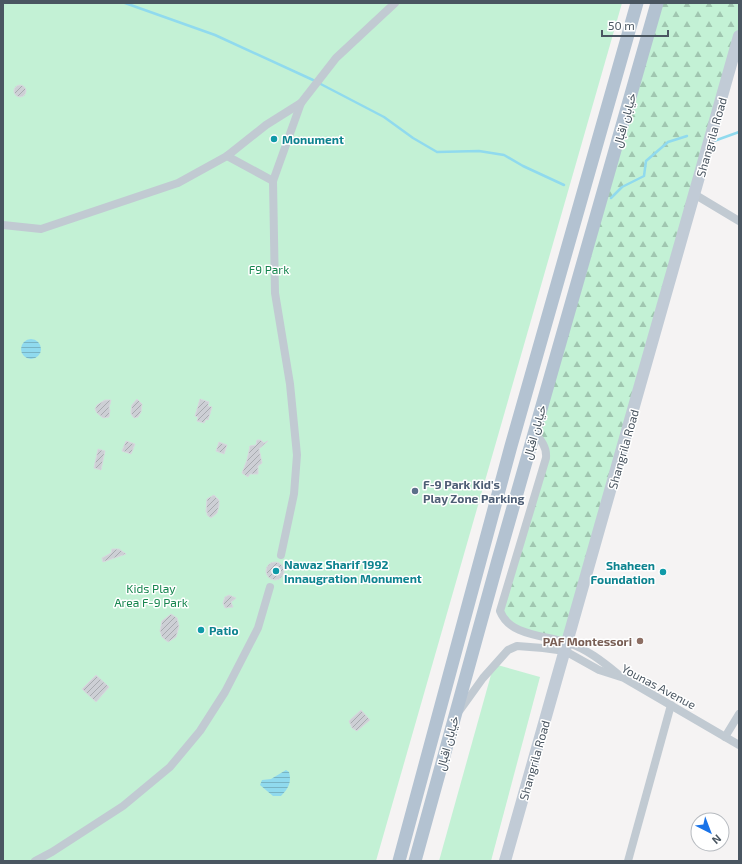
<svg xmlns="http://www.w3.org/2000/svg" width="742" height="864" viewBox="0 0 742 864" font-family="'Exo 2',Vazirmatn,sans-serif">
	<defs>
		<pattern id="forest-firs" width="22" height="20" patternUnits="userSpaceOnUse"><rect width="22" height="20" fill="#c3f1d5"/><path d="M5 1l3.5 6h-7zM16 11l3.5 6h-7z" fill="#a0c6b0"/></pattern>
		<pattern id="water-rules" width="6" height="5" patternUnits="userSpaceOnUse"><rect width="6" height="5" fill="#90daee"/><path d="M0 2.5h6" fill="none" stroke="#78b4c4"/></pattern>
		<pattern id="building-hatch" width="6" height="6" patternUnits="userSpaceOnUse"><rect width="6" height="6" fill="#cdcfd5"/><path d="M-1 1l2-2M0 6l6-6M5 7l2-2" fill="none" stroke="#a8abb0"/></pattern>
	</defs>
	<rect width="100%" height="100%" fill="#f5f3f3"/>
	<polygon fill="url(#forest-firs)" points="657,3 739,3 739,35 568,643 510,624 500,611 546,458 534,432"/>
	<g fill="#c3f1d5">
		<polygon points="3,3 622,3 376,861 3,861"/>
		<polygon points="494,664 540,677 491,861 439,861"/>
	</g>
	<g fill="url(#water-rules)">
		<circle cx="31" cy="349" r="10"/>
		<path d="M286,770L289,772C292,782 288,789 281,796H273L260,785L262,780L271,779Z"/>
	</g>
	<g fill="none" stroke-linecap="round" stroke-linejoin="round">
		<g stroke="#90daee" stroke-width="2.5">
			<polyline points="125,3 215,35 313,80 384,117 413,138 437,152 479,151 504,155 523,166 564,185"/>
			<polyline points="714,141 739,132"/>
			<polyline points="611,198 622,187 644,176 646,161 668,142 687,136"/>
		</g>
	</g>
	<g fill="url(#building-hatch)" stroke="#d7d9de">
		<circle cx="20" cy="91" r="6"/>
		<polygon points="137,399 142,404 141,412 138,417 134,418 131,414 131,411 132,405"/>
		<polygon points="200,399 209,402 208,406 212,407 208,420 206,419 204,423 197,421 198,417 195,416"/>
		<polygon points="105,400 111,400 109,408 110,410 109,417 103,418 97,413 95,409 97,405"/>
		<polygon points="257,440 261,440 264,443 268,441 259,449 262,463 258,466 258,474 250,474 248,477 242,473 247,460 250,446 256,445"/>
		<polygon points="126,441 135,444 131,454 122,451"/>
		<polygon points="219,442 227,445 224,454 216,451"/>
		<polygon points="98,449 105,451 101,470 94,468"/>
		<polygon points="214,495 219,500 219,506 217,513 211,518 207,515 207,512 206,512 207,499"/>
		<polygon points="112,549 119,549 126,554 103,562 102,558 111,553"/>
		<circle cx="275" cy="571" r="9"/>
		<polygon points="229,595 236,598 231,602 233,607 225,608 223,603 225,597"/>
		<polygon points="171,614 177,618 179,626 176,637 168,642 162,637 160,631 162,621"/>
		<polygon points="96,675 109,687 96,702 82,689"/>
		<polygon points="361,710 370,720 357,731 352,728 349,721"/>
	</g>
	<g fill="none" stroke-linecap="round" stroke-linejoin="round">
		<g stroke="#c1cad2" stroke-width="8">
			<polyline points="227,156 273,181"/>
			<polyline points="694,194 739,221"/>
			<polyline points="3,225 41,229 178,183 227,156 266,125 301,103"/>
			<path d="M534,432C541,440 547,447 546,458L500,611C510,637 547,635 568,643C587,649 603,662 618,674"/>
			<polyline points="281,555 294,494 297,455 290,384 275,293 273,181 301,103 336,58 395,3"/>
			<polyline points="460,710 483,678 508,650 517,646 543,648 565,651 599,670 624,678 739,745"/>
			<polyline points="725,737 739,714"/>
			<polyline points="35,861 52,852 123,806 170,767 200,731 225,692 258,628 270,587"/>
			<polyline points="628,861 671,705"/>
		</g>
		<polyline stroke="#c1cbd6" stroke-width="12" points="505,861 739,36"/>
		<g stroke="#b3c2d1" stroke-width="13">
			<polyline points="399,861 511,446 637,3"/>
			<polyline points="415,861 498,560 657,3"/>
		</g>
	</g>
	<g fill="#0f9aa8" stroke="#fff" stroke-width="1.5">
		<circle cx="274" cy="139" r="4"/>
		<circle cx="276" cy="571" r="4"/>
		<circle cx="663" cy="572" r="4"/>
		<circle cx="201" cy="630" r="4"/>
	</g>
	<circle fill="#5c6f8a" stroke="#fff" stroke-width="1.5" cx="415" cy="491" r="4"/>
	<circle fill="#8d6e63" stroke="#fff" stroke-width="1.5" cx="640" cy="641" r="4"/>
	<g text-anchor="middle" dominant-baseline="central" stroke-width="3" stroke-linejoin="round" paint-order="stroke">
		<g font-size="12" fill="#4a5661" stroke="#fff">
			<text transform="translate(624 120) rotate(-74)">خیابان اقبال</text>
			<text transform="translate(711 137) rotate(-74)">Shangrila Road</text>
			<text transform="translate(534 432) rotate(-74)">خیابان اقبال</text>
			<text transform="translate(623 449) rotate(-74)">Shangrila Road</text>
			<text transform="translate(659 686) rotate(28)">Younas Avenue</text>
			<text transform="translate(447 743) rotate(-75)">خیابان اقبال</text>
			<text transform="translate(534 760) rotate(-74)">Shangrila Road</text>
		</g>
		<g font-size="12" font-weight="bold" fill="#0d838f" stroke="#fff" text-anchor="start">
			<text x="282" y="139">Monument</text>
			<text x="284" y="564">Nawaz Sharif 1992<tspan x="284" dy="14">Innaugration Monument</tspan></text>
			<text x="655" y="565" text-anchor="end">Shaheen<tspan x="655" dy="14">Foundation</tspan></text>
			<text x="209" y="630">Patio</text>
		</g>
		<g font-size="12" fill="#17864f" stroke="#fff">
			<text x="269" y="269">F9 Park</text>
			<text x="151" y="588">Kids Play<tspan x="151" dy="14">Area F-9 Park</tspan></text>
		</g>
		<g font-size="12" font-weight="bold" fill="#4e5e75" stroke="#fff" text-anchor="start">
			<text x="423" y="484">F-9 Park Kid's<tspan x="423" dy="14">Play Zone Parking</tspan></text>
		</g>
		<g font-size="12" font-weight="bold" fill="#785e54" stroke="#fff" text-anchor="end">
			<text x="632" y="641">PAF Montessori</text>
		</g>
	</g>
	<rect width="742" height="864" fill="none" stroke="#4a5661" stroke-width="8"/>
	<g transform="translate(710 832) rotate(138)"><circle r="19" fill="#ffffff" stroke="#b7bbc0"/>
	<path d="M0-3L7 15L0 10L-7 15Z" fill="#1a73e8"/>
	<text y="-6" font-size="11" font-weight="bold" text-anchor="middle" fill="#4a5661">N</text>
	</g>
	<path d="M602 30v6h66v-6" fill="none" stroke="#4a5661" stroke-width="2"/>
	<text x="608" y="30" font-size="12" fill="#4a5661" stroke="#ffffff" stroke-width="3" paint-order="stroke">50 m</text>
</svg>
